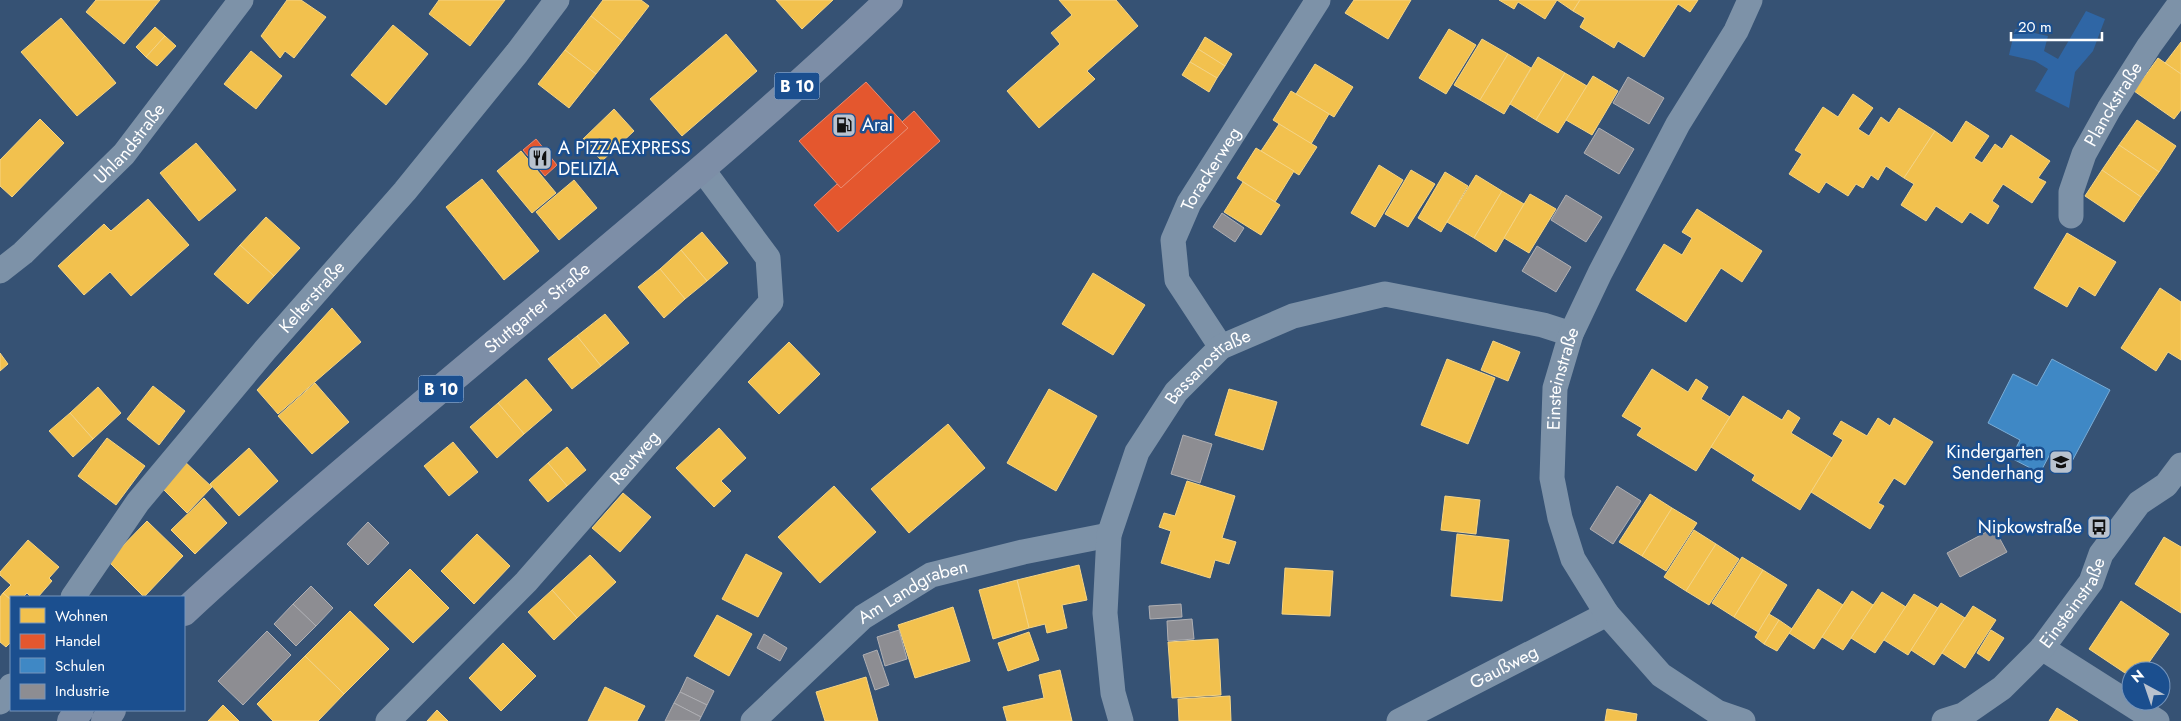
<svg xmlns="http://www.w3.org/2000/svg" width="2181" height="721" viewBox="0 0 2181 721" font-family="Jost,sans-serif">
	<rect width="100%" height="100%" fill="#365274"/>
	<polygon fill="#2f66a5" points="2086,11 2105,19 2093,51 2075,72 2069,108 2035,91 2048,69 2035,61 2009,55 2015,29 2048,36 2044,51 2058,59"/>
	<g fill="#f2c14e" stroke="#f6d483">
		<polygon points="96,0 160,0 124,44 86,12"/>
		<polygon points="287,0 301,0 326,17 294,58 285,51 280,58 261,36"/>
		<polygon points="439,0 505,0 470,46 429,14"/>
		<polygon points="603,0 641,0 649,6 622,41 591,16"/>
		<polygon points="776,0 833,0 802,29"/>
		<polygon points="1059,0 1116,0 1138,26 1087,71 1095,79 1039,128 1007,91 1060,44 1051,33 1072,15"/>
		<polygon points="1354,0 1411,0 1388,39 1345,13"/>
		<polygon points="1499,0 1580,0 1573,11 1557,0 1545,19 1518,2 1514,9"/>
		<polygon points="1580,0 1698,0 1690,12 1678,4 1644,57 1618,41 1614,48 1580,27 1585,18 1573,11"/>
		<polygon points="591,16 622,41 596,74 565,50"/>
		<polygon points="61,18 116,83 77,116 21,52"/>
		<polygon points="393,25 428,54 386,105 351,75"/>
		<polygon points="155,27 165,36 146,57 136,47"/>
		<polygon points="1449,29 1476,45 1446,94 1419,78"/>
		<polygon points="726,34 757,71 682,136 650,99"/>
		<polygon points="165,36 176,46 157,66 146,57"/>
		<polygon points="1205,37 1232,54 1225,66 1198,49"/>
		<polygon points="1482,39 1508,54 1480,100 1454,85"/>
		<polygon points="2181,42 2181,74 2165,63"/>
		<polygon points="1198,49 1225,66 1217,78 1190,62"/>
		<polygon points="565,50 596,74 569,108 538,84"/>
		<polygon points="251,51 282,76 256,109 224,84"/>
		<polygon points="1508,54 1531,68 1504,114 1480,100"/>
		<polygon points="1538,57 1565,73 1536,120 1510,104"/>
		<polygon points="2158,58 2181,74 2181,110 2174,119 2134,91"/>
		<polygon points="1190,62 1217,78 1209,92 1182,75"/>
		<polygon points="1315,64 1353,87 1334,117 1296,94"/>
		<polygon points="1565,73 1587,86 1558,133 1536,120"/>
		<polygon points="1593,76 1618,91 1592,135 1566,120"/>
		<polygon points="1291,91 1329,114 1311,144 1273,120"/>
		<polygon points="1853,94 1873,108 1858,129 1869,136 1881,117 1889,123 1899,108 1935,131 1904,178 1886,166 1878,180 1871,175 1863,188 1856,184 1848,196 1826,182 1819,193 1789,174 1802,154 1795,150 1823,107 1838,117"/>
		<polygon points="614,109 634,131 602,161 582,140"/>
		<polygon points="40,119 64,143 12,197 0,186 0,160"/>
		<polygon points="2137,120 2176,146 2159,172 2119,145"/>
		<polygon points="1966,121 1989,136 1974,158 1982,163 1995,144 2002,149 2011,135 2050,161 2038,178 2046,182 2032,203 2003,184 1992,201 1999,206 1988,224 1970,212 1962,223 1936,206 1926,221 1901,205 1914,184 1904,178 1935,131 1952,143"/>
		<polygon points="1279,124 1317,147 1299,175 1261,151"/>
		<polygon points="196,143 236,190 199,221 160,173"/>
		<polygon points="2119,145 2159,172 2141,197 2102,170"/>
		<polygon points="1256,148 1294,171 1275,202 1237,178"/>
		<polygon points="521,151 556,193 532,213 497,171"/>
		<polygon points="1379,165 1403,180 1375,227 1351,213"/>
		<polygon points="1411,170 1435,184 1408,227 1385,214"/>
		<polygon points="2102,170 2141,197 2124,222 2085,196"/>
		<polygon points="1445,172 1468,186 1441,232 1418,218"/>
		<polygon points="1476,175 1502,191 1474,238 1447,222"/>
		<polygon points="482,179 539,251 504,280 446,207"/>
		<polygon points="574,180 597,208 559,240 536,212"/>
		<polygon points="1243,182 1280,205 1261,235 1224,212"/>
		<polygon points="1502,191 1524,204 1496,252 1474,238"/>
		<polygon points="1530,194 1556,209 1529,253 1504,238"/>
		<polygon points="148,199 189,245 131,296 110,272 84,295 58,266 104,224 111,231"/>
		<polygon points="1697,209 1762,251 1742,282 1721,268 1686,322 1636,290 1664,244 1682,255 1692,238 1682,232"/>
		<polygon points="266,217 300,248 274,276 240,245"/>
		<polygon points="702,232 728,263 707,281 681,250"/>
		<polygon points="2067,233 2116,262 2095,296 2079,286 2067,307 2034,288"/>
		<polygon points="240,245 274,276 248,304 214,274"/>
		<polygon points="681,250 707,281 685,299 660,269"/>
		<polygon points="660,269 685,299 664,318 638,287"/>
		<polygon points="1093,273 1145,305 1113,355 1062,324"/>
		<polygon points="2160,288 2181,302 2181,360 2168,352 2156,371 2121,348"/>
		<polygon points="332,308 361,342 278,414 257,390"/>
		<polygon points="605,314 629,343 601,366 577,336"/>
		<polygon points="577,336 601,366 572,389 548,359"/>
		<polygon points="1493,341 1520,352 1508,381 1481,370"/>
		<polygon points="789,342 820,374 779,414 748,382"/>
		<polygon points="0,353 8,364 0,371"/>
		<polygon points="1447,359 1495,378 1468,444 1421,425"/>
		<polygon points="1652,369 1688,392 1696,379 1708,387 1701,399 1730,417 1696,471 1637,435 1642,428 1622,416"/>
		<polygon points="526,379 552,410 524,434 498,403"/>
		<polygon points="315,383 349,422 312,454 278,416"/>
		<polygon points="153,386 185,411 159,445 127,419"/>
		<polygon points="98,387 121,413 93,439 70,413"/>
		<polygon points="1049,389 1097,416 1056,491 1007,463"/>
		<polygon points="1229,389 1277,402 1263,450 1215,435"/>
		<polygon points="1743,396 1782,420 1788,410 1800,418 1791,433 1832,458 1800,510 1752,480 1755,475 1711,447"/>
		<polygon points="498,403 524,434 497,458 470,427"/>
		<polygon points="70,413 93,439 73,457 49,431"/>
		<polygon points="1878,418 1890,426 1894,418 1933,442 1905,485 1894,478 1878,503 1884,506 1870,529 1811,492 1843,440 1833,434 1841,421 1867,436"/>
		<polygon points="948,424 985,468 909,533 871,489"/>
		<polygon points="719,428 746,458 721,481 731,491 714,507 676,468"/>
		<polygon points="107,438 145,466 116,505 78,476"/>
		<polygon points="453,442 478,472 449,496 424,466"/>
		<polygon points="567,447 586,470 567,486 548,463"/>
		<polygon points="249,448 278,481 239,516 210,484"/>
		<polygon points="183,460 212,487 187,513 159,485"/>
		<polygon points="548,463 567,486 548,502 529,480"/>
		<polygon points="1187,481 1235,496 1222,538 1236,542 1229,564 1215,560 1210,578 1161,563 1171,531 1159,527 1164,513 1175,516"/>
		<polygon points="834,486 876,532 820,583 778,537"/>
		<polygon points="623,493 651,517 620,552 592,528"/>
		<polygon points="1650,494 1672,508 1642,556 1619,542"/>
		<polygon points="1445,496 1480,500 1476,534 1441,530"/>
		<polygon points="204,498 227,523 195,554 171,530"/>
		<polygon points="1672,508 1697,523 1666,571 1642,556"/>
		<polygon points="147,521 183,556 144,597 108,561"/>
		<polygon points="1694,530 1716,544 1686,591 1664,577"/>
		<polygon points="477,534 510,566 474,604 441,571"/>
		<polygon points="1457,534 1509,540 1502,601 1451,596"/>
		<polygon points="2164,537 2181,547 2181,613 2135,584"/>
		<polygon points="28,540 59,567 49,578 52,581 38,597 31,597 27,593 23,597 11,597 11,600 3,593 11,585 0,575 0,572"/>
		<polygon points="1716,544 1739,559 1709,605 1686,591"/>
		<polygon points="746,554 782,573 758,617 722,599"/>
		<polygon points="590,555 616,582 577,618 552,590"/>
		<polygon points="1742,557 1763,570 1734,617 1712,603"/>
		<polygon points="1079,565 1087,600 1062,605 1067,628 1047,633 1045,624 1029,628 1017,580"/>
		<polygon points="1285,568 1333,571 1330,616 1282,614"/>
		<polygon points="410,569 449,608 413,643 374,605"/>
		<polygon points="1763,570 1787,585 1758,632 1734,617"/>
		<polygon points="1017,580 1029,628 993,639 979,590"/>
		<polygon points="1818,589 1843,605 1814,649 1789,633"/>
		<polygon points="552,590 577,618 554,640 528,612"/>
		<polygon points="1852,591 1873,605 1843,650 1822,637"/>
		<polygon points="1882,592 1906,607 1875,653 1851,638"/>
		<polygon points="3,593 11,600 11,642 6,647 0,642 0,597"/>
		<polygon points="1914,594 1938,608 1908,655 1884,640"/>
		<polygon points="2121,601 2169,634 2143,671 2131,671 2131,677 2089,649"/>
		<polygon points="1941,603 1965,618 1934,665 1911,650"/>
		<polygon points="1973,606 1996,620 1965,668 1942,653"/>
		<polygon points="953,607 970,661 915,678 898,625"/>
		<polygon points="350,611 389,649 344,694 305,656"/>
		<polygon points="1769,614 1779,620 1764,644 1755,637"/>
		<polygon points="717,615 752,634 729,676 694,656"/>
		<polygon points="1779,620 1792,629 1777,651 1764,644"/>
		<polygon points="1991,630 2004,638 1989,661 1977,653"/>
		<polygon points="1029,632 1039,660 1008,671 998,643"/>
		<polygon points="1218,639 1221,695 1172,698 1168,642"/>
		<polygon points="503,643 536,676 501,711 469,678"/>
		<polygon points="305,656 344,694 318,721 273,721 257,704"/>
		<polygon points="1060,670 1072,721 1007,721 1003,707 1044,698 1039,675"/>
		<polygon points="866,677 878,721 825,721 816,692"/>
		<polygon points="605,687 645,706 637,721 588,721"/>
		<polygon points="1230,696 1231,721 1179,721 1178,699"/>
		<polygon points="223,705 239,721 208,721"/>
		<polygon points="2057,708 2078,721 2049,721"/>
		<polygon points="1607,709 1637,714 1636,721 1605,721"/>
		<polygon points="437,710 448,721 427,721"/>
	</g>
	<g fill="#e4572e" stroke="#ec896d">
		<polygon points="866,82 908,128 841,188 799,141"/>
		<polygon points="914,111 940,141 838,232 814,205 837,184 841,188 908,128 902,122"/>
		<polygon points="536,139 557,165 545,176 523,150"/>
	</g>
	<polygon fill="#3f88c5" stroke="#79acd6" points="2052,359 2110,390 2070,465 2050,454 2040,473 2011,458 2020,440 1988,423 2013,374 2037,386"/>
	<g fill="#8d8d92" stroke="#afafb3">
		<polygon points="1628,77 1664,98 1649,124 1613,103"/>
		<polygon points="1599,128 1634,149 1619,174 1584,153"/>
		<polygon points="1566,195 1602,217 1586,242 1551,220"/>
		<polygon points="1222,213 1244,228 1235,242 1213,227"/>
		<polygon points="1537,246 1571,267 1556,292 1522,271"/>
		<polygon points="1183,435 1212,444 1200,483 1171,474"/>
		<polygon points="1617,486 1641,501 1613,544 1590,529"/>
		<polygon points="368,522 389,543 368,565 347,544"/>
		<polygon points="1994,528 2007,552 1960,577 1947,553"/>
		<polygon points="311,586 333,608 316,626 293,604"/>
		<polygon points="293,604 316,626 296,646 274,624"/>
		<polygon points="1181,604 1182,617 1150,619 1149,606"/>
		<polygon points="1192,619 1194,639 1168,641 1167,621"/>
		<polygon points="899,630 907,659 885,666 877,637"/>
		<polygon points="267,631 291,655 243,705 218,681"/>
		<polygon points="764,634 787,648 780,661 757,648"/>
		<polygon points="877,650 889,685 875,690 863,655"/>
		<polygon points="687,677 714,691 707,705 680,692"/>
		<polygon points="680,692 707,705 701,717 674,703"/>
		<polygon points="674,703 701,717 699,721 665,721"/>
	</g>
	<g fill="none" stroke-linecap="round" stroke-linejoin="round">
		<g stroke="#7d92a8" stroke-width="25">
			<path id="s1" d="M2071,216V192L2084,154L2109,109L2149,46L2181,2"/>
			<path id="s2" d="M0,271L23,253L124,154L241,0"/>
			<path id="s3" d="M1221,347L1177,280L1173,240L1189,203L1318,0"/>
			<path id="s4" d="M73,597L138,502L266,349L405,191L517,53L557,0"/>
			<polyline points="2042,648 2157,721"/>
			<polyline points="0,702 11,686"/>
			<path id="s5" d="M388,721L526,582L771,302L768,258L702,169"/>
			<path id="s6" d="M753,721L863,617L931,575L1023,552L1109,535"/>
			<path id="s7" d="M1121,721L1113,693L1105,613L1109,535L1137,452L1176,392L1221,347L1293,316L1385,294L1543,325L1571,334"/>
			<path id="s8" d="M1399,721L1607,614"/>
			<path id="s9" d="M1743,721L1717,712L1661,675L1607,614L1573,559L1560,518L1552,478L1555,388L1571,334L1600,273L1678,124L1736,31L1750,0"/>
			<path id="s10" d="M1944,721L1963,715L2002,688L2042,648L2091,582L2101,554L2139,503L2166,485L2181,465"/>
		</g>
		<g stroke="#7d8ea7" stroke-width="28">
			<path id="s11" d="M184,612C256,545 331,481 406,418C569,280 735,147 889,0"/>
			<polyline points="71,721 80,710"/>
			<polyline points="105,721 112,710"/>
		</g>
	</g>
	<defs>
		<g id="fuel-square" transform="scale(1.25)"><rect x="-9" y="-9" width="18" height="18" rx="4" fill="#b9c2ce" stroke="#1b4f8f"/><path d="M-5.5-6h7V0h2V4h1.3V-2.5L3-4.5l.8-.8L6-3V5H2.5V1h-1V6h-7ZM-4.2-4.7v3.2H.2V-4.7Z" fill="#111"/></g>
		<g id="restaurant-square" transform="scale(1.25)"><rect x="-9" y="-9" width="18" height="18" rx="4" fill="#b9c2ce" stroke="#1b4f8f"/><path d="M-5-6h1v4h1v-4h1v4h1v-4h1v5L-1.5 .5V6h-2V.5L-5-1ZM5-6V6H3V1.5H1.5Q1.5-4 5-6Z" fill="#111"/></g>
		<g id="school-square" transform="scale(1.25)"><rect x="-9" y="-9" width="18" height="18" rx="4" fill="#b9c2ce" stroke="#1b4f8f"/><path d="M0-5L7-2L0 1L-7-2ZM-4 1L0 2.5L4 1V4Q0 6-4 4Z" fill="#111"/></g>
		<g id="bus-square" transform="scale(1.25)"><rect x="-9" y="-9" width="18" height="18" rx="4" fill="#b9c2ce" stroke="#1b4f8f"/><path d="M-5-6H5V4H4V6H2V4H-2V6H-4V4H-5ZM-3.5-4V0h7V-4ZM-3.5 1.2v1.5H-2V1.2ZM2 1.2v1.5H3.5V1.2Z" fill="#111"/></g>
	</defs>
	<g fill-rule="evenodd">
		<use href="#fuel-square" x="844" y="125"/>
		<use href="#restaurant-square" x="540" y="158"/>
		<use href="#school-square" x="2061" y="462"/>
		<use href="#bus-square" x="2099" y="527"/>
	</g>
	<g text-anchor="middle" dominant-baseline="central" stroke-width="5" stroke-linejoin="round" paint-order="stroke">
		<g fill="#1b4f8f" stroke="#bbcadd" stroke-width="1">
			<rect x="774.5" y="72.5" width="45" height="27" rx="4"/>
			<rect x="418.5" y="375.5" width="45" height="27" rx="4"/>
		</g>
		<g font-size="16" font-weight="bold" fill="#fff">
			<text x="797" y="86">B 10</text>
			<text x="441" y="389">B 10</text>
		</g>
		<g font-size="18" fill="#fff" stroke="#1b4f8f">
			<text stroke="none"><textPath href="#s1" startOffset="122">Planckstraße</textPath></text>
			<text stroke="none"><textPath href="#s2" startOffset="182">Uhlandstraße</textPath></text>
			<text stroke="none"><textPath href="#s3" startOffset="201">Torackerweg</textPath></text>
			<text stroke="none"><textPath href="#s4" startOffset="384">Kelterstraße</textPath></text>
			<text stroke="none"><textPath href="#s11" startOffset="466">Stuttgarter Straße</textPath></text>
			<text stroke="none"><textPath href="#s7" startOffset="388">Bassanostraße</textPath></text>
			<text stroke="none"><textPath href="#s9" startOffset="425">Einsteinstraße</textPath></text>
			<text stroke="none"><textPath href="#s5" startOffset="361">Reutweg</textPath></text>
			<text stroke="none"><textPath href="#s6" startOffset="208">Am Landgraben</textPath></text>
			<text stroke="none"><textPath href="#s10" startOffset="179">Einsteinstraße</textPath></text>
			<text stroke="none"><textPath href="#s8" startOffset="118">Gaußweg</textPath></text>
		</g>
		<g font-size="18" fill="#fff" stroke="#1b4f8f" text-anchor="start">
			<text x="862" y="125">Aral</text>
			<text x="558" y="148">A PIZZAEXPRESS<tspan x="558" dy="21">DELIZIA</tspan></text>
			<text x="2044" y="452" text-anchor="end">Kindergarten<tspan x="2044" dy="21">Senderhang</tspan></text>
			<text x="2082" y="527" text-anchor="end">Nipkowstraße</text>
		</g>
	</g>
	<rect x="10" y="596" width="175" height="115" fill="#1b4f8f" stroke="#7695bc"/>
	<rect x="20" y="608" width="25" height="15" fill="#f2c14e" stroke="#7695bc"/>
	<text x="55" y="621" font-size="15" fill="#ffffff">Wohnen</text>
	<rect x="20" y="634" width="25" height="15" fill="#e4572e" stroke="#7695bc"/>
	<text x="55" y="646" font-size="15" fill="#ffffff">Handel</text>
	<rect x="20" y="658" width="25" height="15" fill="#3f88c5" stroke="#7695bc"/>
	<text x="55" y="671" font-size="15" fill="#ffffff">Schulen</text>
	<rect x="20" y="684" width="25" height="15" fill="#8d8d92" stroke="#7695bc"/>
	<text x="55" y="696" font-size="15" fill="#ffffff">Industrie</text>
	<g transform="translate(2146 686) rotate(320)"><circle r="24" fill="#1b4f8f" stroke="#7695bc"/>
	<path d="M0-4L9 19L0 12L-9 19Z" fill="#b9c2ce"/>
	<text y="-8" font-size="14" font-weight="bold" text-anchor="middle" fill="#ffffff">N</text>
	</g>
	<path d="M2011 32v8h91v-8" fill="none" stroke="#ffffff" stroke-width="2.5"/>
	<text x="2018" y="32" font-size="15" fill="#ffffff" stroke="#1b4f8f" stroke-width="4" paint-order="stroke">20 m</text>
</svg>
